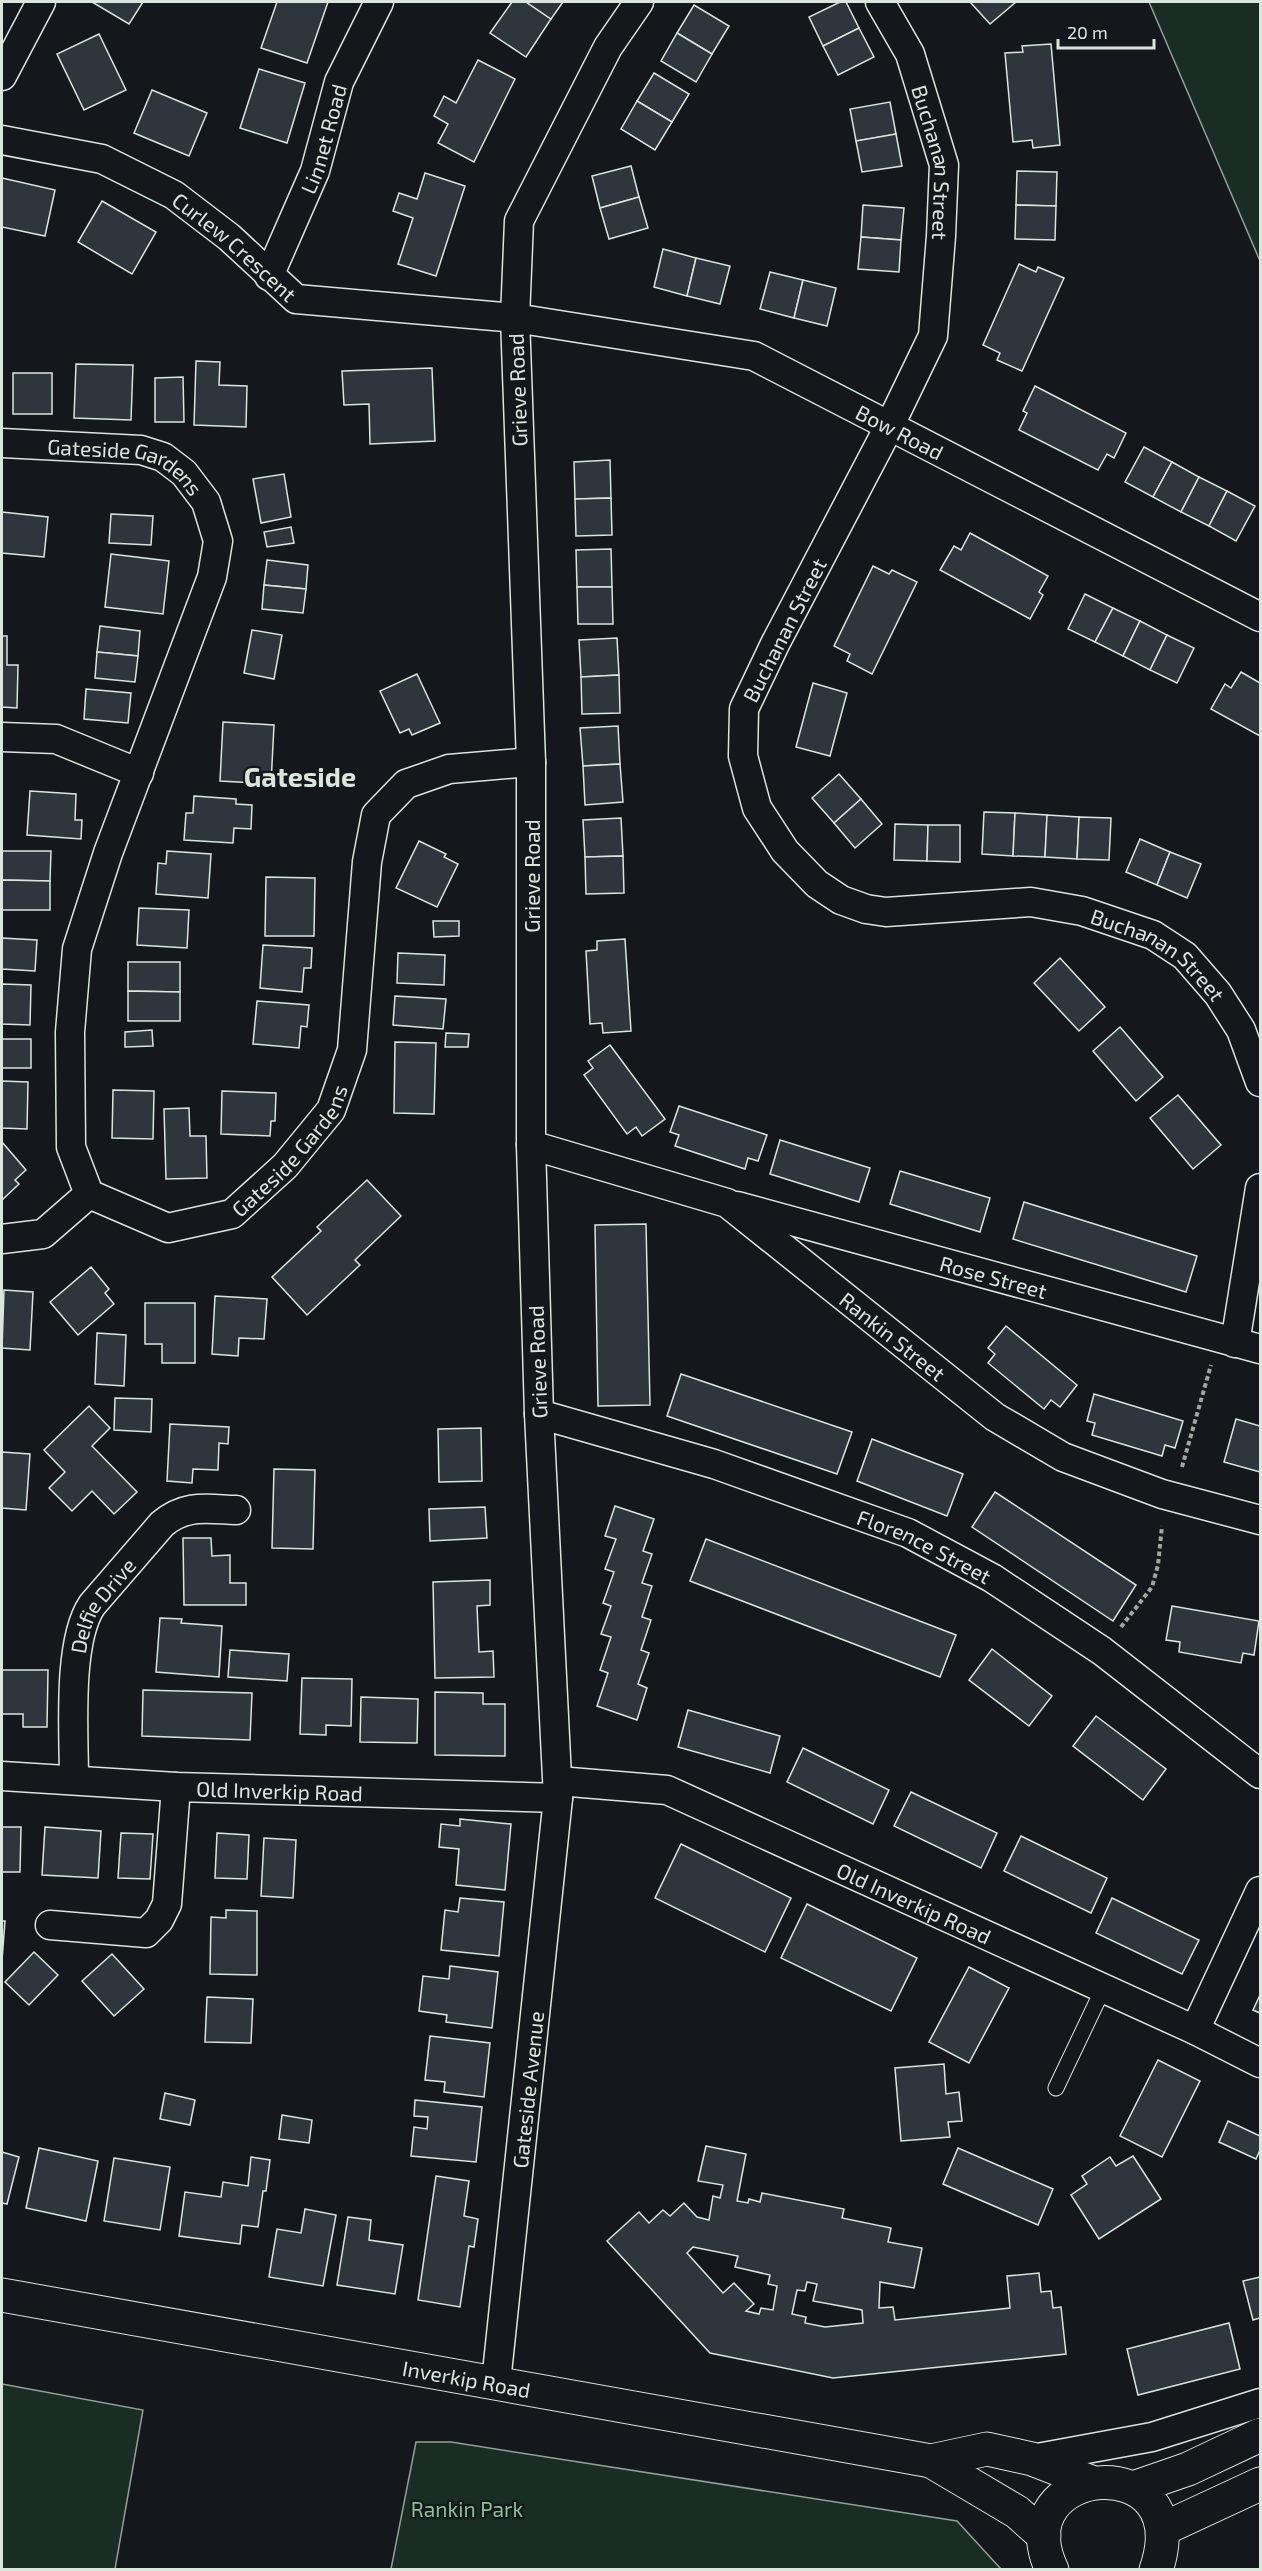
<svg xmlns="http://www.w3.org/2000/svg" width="1262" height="2571" viewBox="0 0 1262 2571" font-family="'Exo 2',sans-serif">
	<rect width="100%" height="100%" fill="#14181c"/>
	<g fill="#1a2d24" stroke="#939e99" stroke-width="1.5">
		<polygon points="1149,2 1260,2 1260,261"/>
		<polygon points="2,2384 143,2410 115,2569 2,2569"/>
		<polygon points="416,2442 451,2442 957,2521 1001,2569 391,2569"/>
	</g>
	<g fill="#2c363c" stroke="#d8e6dc" stroke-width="1.5" fill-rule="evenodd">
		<polygon points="92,2 143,2 129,24"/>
		<polygon points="277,2 328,2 307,63 261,48"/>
		<polygon points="512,2 526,2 551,19 526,57 490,33"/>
		<polygon points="526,2 563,2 551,19"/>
		<polygon points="840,2 846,2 859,28 823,46 809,17"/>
		<polygon points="970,2 1016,2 990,24"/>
		<polygon points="694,5 729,26 712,54 677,33"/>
		<polygon points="859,28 874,57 838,75 823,46"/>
		<polygon points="677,33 712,54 696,82 661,61"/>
		<polygon points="99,34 126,90 84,110 57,54"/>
		<polygon points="1051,44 1060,145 1033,148 1032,140 1013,142 1005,53 1023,52 1022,46"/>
		<polygon points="478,60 515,79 474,162 438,143 448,124 434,116 444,96 456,103"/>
		<polygon points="259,69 305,83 287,143 240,128"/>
		<polygon points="654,73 689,94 672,122 637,101"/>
		<polygon points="152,90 207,113 189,156 134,133"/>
		<polygon points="637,101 672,122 655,150 621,129"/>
		<polygon points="890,102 896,134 856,141 850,109"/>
		<polygon points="896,134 902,166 862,172 856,141"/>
		<polygon points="631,166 639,197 600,208 592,176"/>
		<polygon points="1017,171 1057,172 1056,206 1016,205"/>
		<polygon points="425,173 465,186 436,276 398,264 413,218 393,211 399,193 417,199"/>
		<polygon points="2,178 55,190 45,236 2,227"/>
		<polygon points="639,197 648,228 609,239 600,208"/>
		<polygon points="102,201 156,232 132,274 78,242"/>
		<polygon points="863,205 904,208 901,240 861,237"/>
		<polygon points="1016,205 1056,206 1055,240 1015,239"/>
		<polygon points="861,237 901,240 899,272 858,269"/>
		<polygon points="663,249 696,258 687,296 654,287"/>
		<polygon points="696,258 730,266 720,304 687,296"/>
		<polygon points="1019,264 1036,272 1038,267 1064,278 1022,371 997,360 1000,353 983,345"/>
		<polygon points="770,272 803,280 794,318 760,309"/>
		<polygon points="803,280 836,288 827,326 794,318"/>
		<polygon points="196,361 220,362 219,385 247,386 246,427 194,425"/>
		<polygon points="76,364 133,365 131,420 74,418"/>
		<polygon points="432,368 435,441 370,444 369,404 344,405 342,371"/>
		<rect x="13" y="373" width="39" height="41"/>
		<polygon points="183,377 184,422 155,422 155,378"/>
		<polygon points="1035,386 1126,433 1114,458 1107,454 1098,470 1019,430 1027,413 1023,411"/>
		<polygon points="1144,447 1172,462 1153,497 1125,482"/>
		<polygon points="610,460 611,498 575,499 574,462"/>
		<polygon points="1172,462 1199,477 1181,512 1153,497"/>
		<polygon points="284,474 291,517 261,523 253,479"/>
		<polygon points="1199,477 1227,491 1209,526 1181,512"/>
		<polygon points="1227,491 1255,506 1236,541 1209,526"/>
		<polygon points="611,498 612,535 576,536 575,499"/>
		<polygon points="2,512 48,517 44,557 2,553"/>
		<polygon points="111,514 153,516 151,545 109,543"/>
		<polygon points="291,527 294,543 267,547 264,532"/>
		<polygon points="970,533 1048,576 1039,592 1043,595 1030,619 940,570 954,546 961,550"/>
		<polygon points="611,549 612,587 577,587 576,550"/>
		<polygon points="111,554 169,561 163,614 105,607"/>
		<polygon points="267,560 308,565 306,589 264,585"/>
		<polygon points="873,566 889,574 892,570 917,582 872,674 847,661 850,654 834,646"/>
		<polygon points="264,585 306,589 303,613 262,609"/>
		<polygon points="577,587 612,587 613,624 578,624"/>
		<polygon points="1085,594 1113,608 1095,642 1068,629"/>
		<polygon points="1113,608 1140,621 1123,656 1095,642"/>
		<polygon points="1140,621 1167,635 1150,670 1123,656"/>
		<polygon points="100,626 140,631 138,656 97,652"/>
		<polygon points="252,630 282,635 274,679 244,673"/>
		<polygon points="1167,635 1194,648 1177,683 1150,670"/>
		<polygon points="2,636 7,636 7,665 18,665 17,708 2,707"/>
		<polygon points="617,638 619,675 581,677 579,640"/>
		<polygon points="97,652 138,656 135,682 95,678"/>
		<polygon points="1241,672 1260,683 1260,736 1211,709 1225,684 1231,688"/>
		<polygon points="417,674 440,723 412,735 409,729 400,733 380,691"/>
		<polygon points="619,675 620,713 582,714 581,677"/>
		<polygon points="813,683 847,693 830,756 796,747"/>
		<polygon points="86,689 131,693 128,723 84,719"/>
		<polygon points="223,722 274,725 271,784 220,781"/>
		<polygon points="618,726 620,764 583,766 580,728"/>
		<polygon points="620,764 623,802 585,805 583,766"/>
		<polygon points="839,774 861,799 834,823 812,798"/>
		<polygon points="30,791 76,794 75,820 82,820 81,839 27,835"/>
		<polygon points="194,796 236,799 236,804 252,805 251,829 234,828 233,843 184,840 186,813 193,813"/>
		<polygon points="861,799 882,824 855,848 834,823"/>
		<polygon points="984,812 1015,813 1013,856 982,854"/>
		<polygon points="1015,813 1047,815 1045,857 1013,856"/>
		<polygon points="1047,815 1079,817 1077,859 1045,857"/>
		<polygon points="1079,817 1111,818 1109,860 1077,859"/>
		<polygon points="621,818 623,856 585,857 583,820"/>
		<polygon points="895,824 928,825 927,861 894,860"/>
		<polygon points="928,825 960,825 960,862 927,861"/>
		<polygon points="1140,839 1170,852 1157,885 1126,872"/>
		<polygon points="419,841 446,854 444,857 458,864 437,907 396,888"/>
		<polygon points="2,851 51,851 50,881 2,880"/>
		<polygon points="167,851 211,854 208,898 156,894 158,863 166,864"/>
		<polygon points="1170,852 1201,864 1187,898 1157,885"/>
		<polygon points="623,856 624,893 586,894 585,857"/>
		<polygon points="266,877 315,878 314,936 265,936"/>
		<polygon points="2,880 50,881 50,910 2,910"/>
		<polygon points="139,908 189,910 187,948 137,945"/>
		<polygon points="433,921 459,921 459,936 434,937"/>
		<polygon points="2,938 37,940 35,971 2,969"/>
		<polygon points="625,939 631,1031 603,1033 602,1023 590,1024 586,951 597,950 597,941"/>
		<polygon points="263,945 312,948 311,968 304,968 302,992 260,988"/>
		<polygon points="398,953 445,955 444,985 397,983"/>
		<polygon points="1060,958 1105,1007 1079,1031 1034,983"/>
		<polygon points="128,962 180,962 180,992 128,991"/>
		<polygon points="2,984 31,985 30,1025 2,1024"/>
		<polygon points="128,991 180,992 180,1021 128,1021"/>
		<polygon points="395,996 446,999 443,1029 393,1025"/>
		<polygon points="257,1001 309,1005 307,1027 301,1026 299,1048 253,1044"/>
		<polygon points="1120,1027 1163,1077 1136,1101 1093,1051"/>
		<polygon points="152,1030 153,1046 125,1047 125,1032"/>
		<polygon points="446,1033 469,1034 468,1047 445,1047"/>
		<rect x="2" y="1039" width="29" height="29"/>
		<polygon points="395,1042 436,1043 434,1114 394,1113"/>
		<polygon points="610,1045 665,1119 642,1136 636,1127 627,1134 584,1075 593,1068 588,1061"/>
		<polygon points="2,1081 28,1082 27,1129 2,1128"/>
		<polygon points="113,1090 154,1091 153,1139 112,1138"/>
		<polygon points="222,1091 276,1093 275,1121 271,1121 270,1136 221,1134"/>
		<polygon points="1178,1095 1221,1145 1193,1169 1150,1118"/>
		<polygon points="679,1106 767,1135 758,1161 748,1158 745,1169 675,1146 679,1135 670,1132"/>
		<polygon points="189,1108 190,1136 206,1136 207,1178 166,1179 164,1109"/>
		<polygon points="780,1140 870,1168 859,1202 770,1174"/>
		<polygon points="2,1142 26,1170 15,1180 19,1184 2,1200"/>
		<polygon points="900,1171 990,1198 980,1232 890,1204"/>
		<polygon points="367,1180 401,1216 355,1260 360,1265 307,1315 272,1277 321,1231 317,1227"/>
		<polygon points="1024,1202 1197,1256 1186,1292 1013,1239"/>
		<polygon points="646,1224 650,1405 598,1406 595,1225"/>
		<polygon points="91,1267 109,1289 105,1293 114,1304 78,1335 50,1302"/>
		<polygon points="4,1290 33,1292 30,1350 2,1348"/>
		<polygon points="215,1296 267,1299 264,1339 239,1338 238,1356 212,1354"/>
		<polygon points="145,1303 195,1303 195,1363 162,1363 162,1344 145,1344"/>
		<polygon points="1006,1326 1077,1385 1060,1407 1051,1400 1044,1409 988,1363 995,1354 988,1348"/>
		<polygon points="97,1333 126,1335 124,1386 95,1384"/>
		<polygon points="681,1374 852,1432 837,1474 667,1416"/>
		<polygon points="1094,1394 1183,1421 1175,1448 1165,1445 1162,1456 1092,1435 1095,1423 1087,1421"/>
		<polygon points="115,1398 152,1399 151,1432 114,1430"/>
		<polygon points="89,1406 110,1428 92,1446 137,1492 114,1514 92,1491 72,1511 49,1488 65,1472 44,1450"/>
		<polygon points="1236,1419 1260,1426 1260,1472 1224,1462"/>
		<polygon points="170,1424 229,1427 228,1444 219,1443 218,1470 193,1469 192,1483 167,1481"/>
		<polygon points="481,1428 482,1481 439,1482 438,1429"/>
		<polygon points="872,1439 963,1474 947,1516 857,1481"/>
		<polygon points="2,1452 30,1454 26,1510 2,1508"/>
		<polygon points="274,1469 315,1470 313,1549 272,1548"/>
		<polygon points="995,1492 1136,1585 1113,1621 972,1527"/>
		<polygon points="615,1506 654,1519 643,1551 652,1554 642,1583 652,1586 642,1617 651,1620 641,1650 649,1653 638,1684 647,1688 637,1720 597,1706 608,1673 600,1670 611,1637 601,1634 611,1606 603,1603 614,1572 605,1569 616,1539 605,1536"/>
		<polygon points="485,1507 487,1538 430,1541 429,1509"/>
		<polygon points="183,1538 211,1538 212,1556 230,1555 230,1583 246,1583 246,1605 184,1605"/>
		<polygon points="706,1539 956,1635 940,1677 690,1581"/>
		<polygon points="490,1580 490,1605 477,1606 479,1652 493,1651 494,1677 435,1678 433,1582"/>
		<polygon points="1172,1606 1259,1621 1254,1655 1243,1653 1241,1663 1179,1652 1180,1642 1166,1640"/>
		<polygon points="160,1618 182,1619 181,1623 222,1626 219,1677 156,1672"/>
		<polygon points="992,1649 1052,1696 1029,1726 969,1680"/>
		<polygon points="230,1650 289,1654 287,1681 228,1677"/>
		<polygon points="2,1670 48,1670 47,1727 23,1727 23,1714 2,1714"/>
		<polygon points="302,1678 352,1679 351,1726 326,1725 326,1735 300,1734"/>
		<polygon points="143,1690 252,1693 250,1740 142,1736"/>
		<polygon points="435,1692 483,1693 483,1704 505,1704 505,1756 435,1755"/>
		<polygon points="361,1697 418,1699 417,1743 360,1742"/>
		<polygon points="688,1710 780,1736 770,1773 678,1747"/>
		<polygon points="1096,1716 1166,1769 1143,1800 1073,1746"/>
		<polygon points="803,1748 889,1790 873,1824 787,1782"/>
		<polygon points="911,1792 997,1833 981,1868 894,1826"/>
		<polygon points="460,1819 511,1824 505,1890 456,1885 459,1849 439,1847 441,1824 460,1826"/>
		<polygon points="2,1827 21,1827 20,1872 2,1872"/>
		<polygon points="45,1827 101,1831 98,1878 42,1875"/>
		<polygon points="121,1833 153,1834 150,1879 118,1878"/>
		<polygon points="217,1833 249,1835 247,1879 215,1878"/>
		<polygon points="1021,1836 1107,1878 1091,1913 1004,1871"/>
		<polygon points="264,1838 296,1840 293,1898 261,1896"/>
		<polygon points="681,1844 791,1898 765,1952 655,1898"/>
		<polygon points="460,1898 504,1902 499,1956 441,1950 445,1910 458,1912"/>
		<polygon points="1112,1898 1199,1940 1182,1974 1096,1933"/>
		<polygon points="807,1904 917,1958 891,2011 781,1958"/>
		<polygon points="226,1910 257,1911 257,1975 210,1974 211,1917 226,1918"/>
		<polygon points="2,1921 5,1921 2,1960"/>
		<polygon points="34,1952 58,1975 29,2005 5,1982"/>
		<polygon points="112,1954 144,1989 114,2016 82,1981"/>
		<polygon points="450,1966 498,1972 492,2028 446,2022 447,2015 419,2011 423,1976 449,1979"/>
		<polygon points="969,1967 1009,1988 969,2063 929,2042"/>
		<polygon points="1260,1995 1260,2013 1253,2010"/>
		<polygon points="207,1997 253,1999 251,2043 205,2042"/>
		<polygon points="430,2036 490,2043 484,2097 444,2092 445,2082 425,2080"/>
		<polygon points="1158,2060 1200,2081 1162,2157 1120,2136"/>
		<polygon points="944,2064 946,2094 959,2092 962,2121 948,2122 950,2137 901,2141 895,2068"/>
		<polygon points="165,2093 195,2100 190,2125 160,2119"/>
		<polygon points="415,2100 482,2107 476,2162 411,2156 414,2127 427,2129 428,2117 414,2116"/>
		<polygon points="282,2115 312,2120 309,2143 279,2139"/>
		<polygon points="1228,2121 1260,2136 1260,2150 1256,2159 1219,2142"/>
		<path d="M706,2146L746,2154L737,2201L748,2203L749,2199L760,2202L762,2193L844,2209L842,2218L891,2228L888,2242L922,2248L914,2288L880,2282L879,2308L893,2307L895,2320L1010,2308L1007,2276L1039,2273L1041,2292L1051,2291L1053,2308L1061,2307L1066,2354L833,2378L710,2353L607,2241L639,2212L649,2223L663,2210L670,2216L684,2203L697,2217L709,2220L713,2196L720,2198L723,2185L698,2181ZM693,2247L738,2256L735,2267L770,2275L768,2284L777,2286L773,2310L761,2308L759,2314L746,2311L754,2304L734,2283L723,2293L687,2253ZM807,2282L817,2284L813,2301L862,2310L863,2323L825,2327L805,2323L806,2317L792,2314L797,2290L805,2291Z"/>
		<polygon points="39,2148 98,2161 86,2221 26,2208"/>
		<polygon points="958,2148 1053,2189 1038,2225 943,2184"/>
		<polygon points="2,2152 19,2157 7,2204 2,2203"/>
		<polygon points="1133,2156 1161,2199 1099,2239 1071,2195 1087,2184 1082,2176 1110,2157 1116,2166"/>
		<polygon points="251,2157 270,2160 266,2191 263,2191 258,2227 242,2225 240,2244 179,2236 185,2192 221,2197 223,2182 248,2186"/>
		<polygon points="114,2158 170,2167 160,2230 104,2221"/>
		<polygon points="436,2176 469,2181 464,2216 478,2219 474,2247 469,2246 460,2307 418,2300"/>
		<polygon points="305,2209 336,2215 323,2286 269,2277 277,2229 301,2233"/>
		<polygon points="348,2217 371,2220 369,2240 403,2245 395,2294 337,2285"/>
		<polygon points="1260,2277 1260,2318 1253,2320 1243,2281"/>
		<polygon points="1229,2323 1240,2369 1138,2395 1127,2349"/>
	</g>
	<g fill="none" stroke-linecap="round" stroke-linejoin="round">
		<g stroke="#d8e6dc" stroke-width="17">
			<polyline id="service" points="1056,2088 1103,1989"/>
		</g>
		<g stroke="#d8e6dc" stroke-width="31">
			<g id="minor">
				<path id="s1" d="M880,2L910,54L944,165L941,236L933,336L890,425L775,644L744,709L743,756L757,808L785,851L817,884L841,900L866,909L886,912L1031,902L1082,911L1153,935L1185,956L1218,994L1241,1030L1260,1082"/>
				<polyline points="2,76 41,2"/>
				<path id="s2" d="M2,140L102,159L174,195L229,237L296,299L515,318L754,356L1260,617"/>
				<path id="s3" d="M269,276L315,171L339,82L379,2"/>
				<path id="s4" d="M2,443L141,450L163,457L184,473L206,502L218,541L212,577L108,853L77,949L70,1032L71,1147L89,1194L168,1228L232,1214L285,1166L331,1110L352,1050L367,862L376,815L406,784L449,769L531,762"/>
				<polyline points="2,737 56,739 139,773"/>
				<path id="s5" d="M531,1145L727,1203L995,1417L1063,1457L1162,1494L1260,1520"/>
				<path id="s6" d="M737,1206L1260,1349"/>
				<polyline points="2,1239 43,1234 89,1194"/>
				<polyline points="1235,1343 1260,1188"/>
				<path id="s7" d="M539,1414L714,1464L908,1533L992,1578L1102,1651L1260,1774"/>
				<path id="s8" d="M2,1776L176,1787L558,1798"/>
				<path id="s9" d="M74,1780C74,1734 67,1642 92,1605L162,1524C186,1504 206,1509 236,1510"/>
				<path id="s10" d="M558,1781L667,1790L1195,2030L1260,2063"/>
				<polyline points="50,1925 146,1933 159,1920 167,1904 176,1787"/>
				<polyline points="1195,2030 1260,1891"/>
				<path id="s11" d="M496,2382L558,1798L539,1414L531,1145V762L515,318L519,221L608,47L639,2"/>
				<polyline points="1032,2459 1152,2437 1260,2403"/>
			</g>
		</g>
		<g stroke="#d8e6dc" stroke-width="35">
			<g id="trunk">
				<path id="s12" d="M2,2295L931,2461L987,2449L1032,2459L1091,2482"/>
				<polyline points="931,2461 1017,2512 1044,2536"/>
				<polyline points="1133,2488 1188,2469 1260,2435"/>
				<polyline points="1163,2529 1260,2484"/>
				<path d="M1052,2570C1001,2462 1199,2445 1156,2570"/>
			</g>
		</g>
		<g stroke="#9da8a2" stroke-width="4" stroke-dasharray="4.5 3" stroke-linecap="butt">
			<polyline points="1182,1467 1211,1365"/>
			<polyline points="1121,1627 1152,1587 1158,1565 1162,1526"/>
		</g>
		<use href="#service" stroke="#14181c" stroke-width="15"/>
		<use href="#minor" stroke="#14181c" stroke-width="28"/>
		<use href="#trunk" stroke="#14181c" stroke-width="33"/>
	</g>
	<g text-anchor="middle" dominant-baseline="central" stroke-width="4.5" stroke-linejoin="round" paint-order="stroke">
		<g font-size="21" fill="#d8e6dc" stroke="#14181c">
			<text stroke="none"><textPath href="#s3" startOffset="148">Linnet Road</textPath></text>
			<text stroke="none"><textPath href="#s1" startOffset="172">Buchanan Street</textPath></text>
			<text stroke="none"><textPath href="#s2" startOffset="262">Curlew Crescent</textPath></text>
			<text transform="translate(517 390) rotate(-92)">Grieve Road</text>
			<text stroke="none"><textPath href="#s2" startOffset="969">Bow Road</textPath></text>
			<text stroke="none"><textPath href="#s4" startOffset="129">Gateside Gardens</textPath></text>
			<text transform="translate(784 630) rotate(-63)">Buchanan Street</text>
			<text transform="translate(531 876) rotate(-90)">Grieve Road</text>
			<text stroke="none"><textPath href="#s1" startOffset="1326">Buchanan Street</textPath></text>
			<text stroke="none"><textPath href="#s4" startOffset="1185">Gateside Gardens</textPath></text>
			<text stroke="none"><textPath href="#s6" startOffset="266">Rose Street</textPath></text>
			<text stroke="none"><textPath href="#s5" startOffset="417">Rankin Street</textPath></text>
			<text transform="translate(537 1362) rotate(-92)">Grieve Road</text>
			<text stroke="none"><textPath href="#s7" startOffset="408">Florence Street</textPath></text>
			<text stroke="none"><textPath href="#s9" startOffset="182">Delfie Drive</textPath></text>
			<text stroke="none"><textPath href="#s8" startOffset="278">Old Inverkip Road</textPath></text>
			<text stroke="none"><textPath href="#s10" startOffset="381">Old Inverkip Road</textPath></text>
			<text stroke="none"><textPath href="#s11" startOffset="294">Gateside Avenue</textPath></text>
			<text stroke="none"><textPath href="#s12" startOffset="472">Inverkip Road</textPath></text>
		</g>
		<g font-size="21" fill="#8ac095" stroke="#14181c">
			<text x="467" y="2508">Rankin Park</text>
		</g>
		<g font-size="27" font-weight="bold" fill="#d8e6dc" stroke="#14181c">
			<text x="300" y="776">Gateside</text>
		</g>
	</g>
	<rect width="1262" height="2571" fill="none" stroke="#d8e6dc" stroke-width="6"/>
	<path d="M1058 39v9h96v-9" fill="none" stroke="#d8e6dc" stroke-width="3"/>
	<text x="1067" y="39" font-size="18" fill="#d8e6dc" stroke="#14181c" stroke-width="4.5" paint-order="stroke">20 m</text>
</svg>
